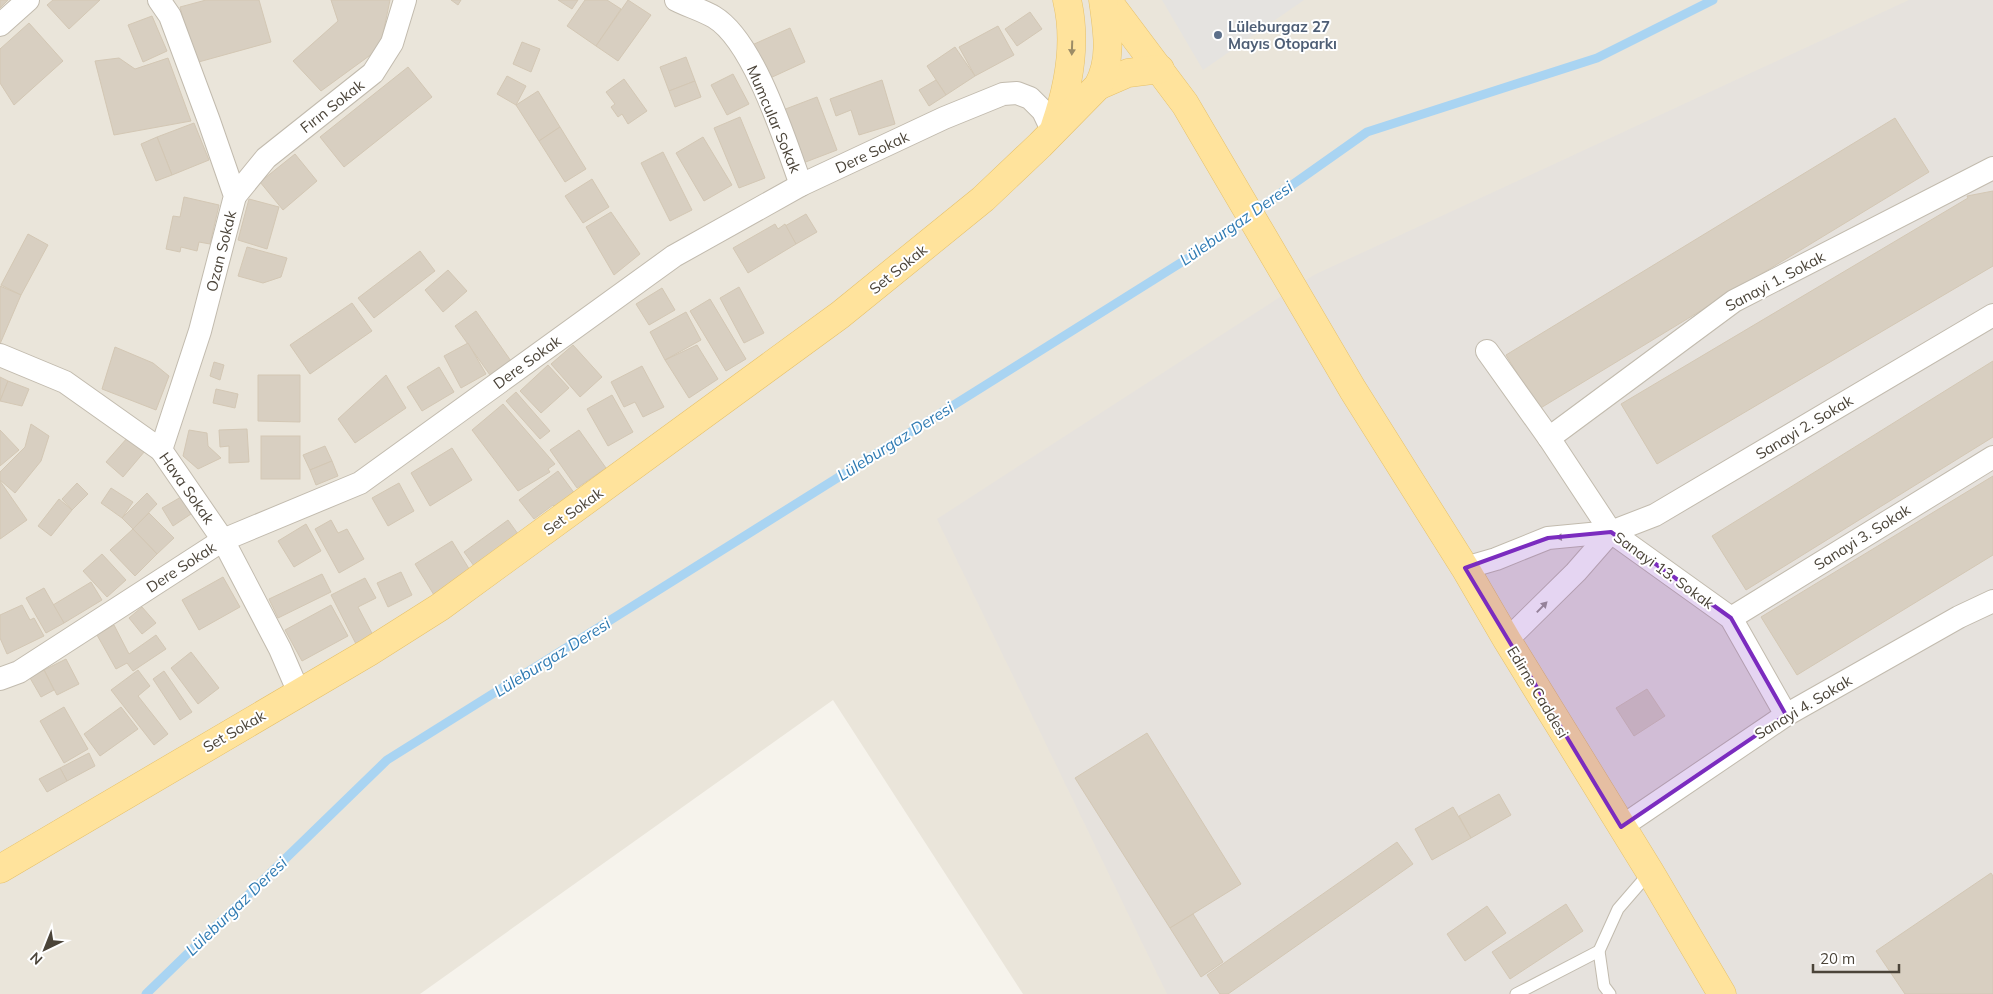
<svg xmlns="http://www.w3.org/2000/svg" width="1993" height="994" viewBox="0 0 1993 994" font-family="Mulish,sans-serif">
	<rect width="100%" height="100%" fill="#f6f3ec"/>
	<polygon fill="#eae5da" points="0,0 1993,0 1993,994 1023,994 833,700 420,994 0,994"/>
	<polygon fill="#e6e2dd" points="1909,0 1993,0 1993,994 1167,994 937,519 1314,275"/>
	<polygon fill="#e5e3e0" points="1162,0 1304,0 1203,70"/>
	<g fill="none" stroke-linecap="round" stroke-linejoin="round">
		<polyline stroke="#a9d4f2" stroke-width="9" points="146,994 387,760 1190,257 1367,132 1597,58 1713,0"/>
	</g>
	<g fill="#d8cfc1" stroke="#d3c7b4">
		<polygon points="0,0 8,0 0,8"/>
		<polygon points="53,0 100,0 69,29 47,5"/>
		<polygon points="206,0 259,0 271,42 195,63 180,7"/>
		<polygon points="331,0 390,0 380,48 321,91 293,61 338,21"/>
		<polygon points="451,0 461,0 458,5"/>
		<polygon points="558,0 578,0 572,9"/>
		<polygon points="585,0 607,0 621,9 596,46 567,26"/>
		<polygon points="628,0 651,15 618,61 596,46"/>
		<polygon points="1030,12 1042,29 1017,46 1005,29"/>
		<polygon points="152,16 167,51 143,62 128,25"/>
		<polygon points="29,23 63,61 14,105 0,83 0,49"/>
		<polygon points="998,26 1014,55 975,76 959,47"/>
		<polygon points="790,28 805,62 768,79 752,45"/>
		<polygon points="522,42 540,49 531,72 513,64"/>
		<polygon points="955,47 975,76 946,95 927,66"/>
		<polygon points="686,57 695,81 669,91 660,67"/>
		<polygon points="119,58 135,69 168,58 191,121 114,135 95,61"/>
		<polygon points="408,67 432,97 344,167 320,137"/>
		<polygon points="733,74 749,104 727,115 711,85"/>
		<polygon points="507,76 526,86 516,105 497,94"/>
		<polygon points="624,79 647,111 628,124 622,114 618,117 611,107 615,104 606,92"/>
		<polygon points="882,80 895,124 859,135 851,110 836,116 830,99"/>
		<polygon points="936,80 946,95 929,106 919,90"/>
		<polygon points="695,81 701,97 675,107 669,91"/>
		<polygon points="538,91 560,127 539,141 516,105"/>
		<polygon points="817,97 837,150 803,163 783,110"/>
		<polygon points="740,117 765,178 739,188 714,128"/>
		<polygon points="1895,118 1929,172 1539,409 1506,355"/>
		<polygon points="194,123 209,160 172,175 157,137"/>
		<polygon points="560,127 586,169 565,182 539,141"/>
		<polygon points="157,137 172,175 156,181 141,144"/>
		<polygon points="703,137 732,185 704,201 676,153"/>
		<polygon points="663,152 692,210 670,221 641,163"/>
		<polygon points="295,154 317,181 283,210 260,182"/>
		<polygon points="592,179 609,207 583,223 565,196"/>
		<polygon points="1993,191 1993,266 1657,464 1621,404 1968,198 1967,196"/>
		<polygon points="184,197 219,205 210,244 199,242 197,251 181,247 180,252 166,249 173,216 180,217"/>
		<polygon points="249,199 279,207 267,249 238,240"/>
		<polygon points="611,212 640,254 614,275 586,227"/>
		<polygon points="806,214 817,232 796,244 785,226"/>
		<polygon points="775,224 778,229 785,224 796,244 748,273 733,248"/>
		<polygon points="28,234 48,245 21,295 1,285"/>
		<polygon points="247,247 287,258 281,277 263,283 238,276"/>
		<polygon points="420,251 435,271 374,318 358,298"/>
		<polygon points="448,270 467,291 443,312 425,290"/>
		<polygon points="0,286 21,295 0,344"/>
		<polygon points="739,287 764,333 744,343 720,298"/>
		<polygon points="662,288 675,310 649,325 636,304"/>
		<polygon points="710,299 746,359 726,371 690,311"/>
		<polygon points="352,303 372,331 310,374 290,345"/>
		<polygon points="476,311 511,361 490,375 455,326"/>
		<polygon points="686,312 701,340 665,360 650,332"/>
		<polygon points="468,343 486,374 461,388 444,356"/>
		<polygon points="573,345 602,377 580,397 551,364"/>
		<polygon points="697,345 718,379 689,398 665,360"/>
		<polygon points="115,347 153,363 169,376 156,410 102,389"/>
		<polygon points="1993,361 1993,437 1746,590 1712,536"/>
		<polygon points="214,362 224,365 220,380 210,376"/>
		<polygon points="548,365 569,388 541,413 520,391"/>
		<polygon points="642,366 664,407 643,417 635,402 624,407 611,382"/>
		<polygon points="439,367 454,392 422,411 407,387"/>
		<polygon points="258,375 300,375 300,422 258,421"/>
		<polygon points="386,375 406,408 355,443 338,419"/>
		<polygon points="0,377 8,381 0,401"/>
		<polygon points="8,381 29,389 22,406 0,401"/>
		<polygon points="216,389 238,394 235,408 213,403"/>
		<polygon points="516,392 550,431 540,439 506,401"/>
		<polygon points="612,395 633,432 608,446 587,409"/>
		<polygon points="503,404 555,464 548,469 550,472 518,491 472,430"/>
		<polygon points="31,424 49,436 41,461 15,493 0,480 0,472 25,447"/>
		<polygon points="247,429 249,462 229,463 229,446 220,447 219,430"/>
		<polygon points="0,430 19,450 0,466"/>
		<polygon points="189,430 207,433 208,446 221,458 198,469 183,456"/>
		<polygon points="579,430 606,468 577,488 550,450"/>
		<rect x="261" y="436" width="39" height="43"/>
		<polygon points="128,437 145,451 123,477 106,462"/>
		<polygon points="325,446 332,461 310,470 303,455"/>
		<polygon points="452,448 472,480 430,506 411,473"/>
		<polygon points="332,461 338,476 316,485 310,470"/>
		<polygon points="558,471 575,494 560,511 553,505 534,519 519,500"/>
		<polygon points="1993,476 1993,555 1797,675 1761,617"/>
		<polygon points="0,481 27,520 0,539"/>
		<polygon points="77,483 88,494 72,510 62,499"/>
		<polygon points="399,483 414,511 388,526 372,498"/>
		<polygon points="111,488 133,502 122,518 101,503"/>
		<polygon points="147,493 157,504 133,529 122,518"/>
		<polygon points="181,497 191,514 173,526 162,508"/>
		<polygon points="59,499 72,510 51,536 38,526"/>
		<polygon points="149,513 174,538 157,554 133,529"/>
		<polygon points="331,520 338,533 347,529 364,559 339,573 315,529"/>
		<polygon points="508,520 518,534 474,566 464,552"/>
		<polygon points="306,524 321,551 294,567 278,541"/>
		<polygon points="133,529 157,554 135,576 110,550"/>
		<polygon points="452,541 471,572 434,595 415,564"/>
		<polygon points="102,554 126,580 107,597 83,571"/>
		<polygon points="401,572 412,595 388,607 377,583"/>
		<polygon points="322,574 331,592 278,618 269,599"/>
		<polygon points="223,577 240,607 199,630 182,600"/>
		<polygon points="365,578 376,598 358,607 374,637 357,646 331,595"/>
		<polygon points="91,582 102,600 64,623 53,605"/>
		<polygon points="44,588 64,623 46,633 26,598"/>
		<polygon points="22,605 30,620 34,618 44,636 7,654 0,638 0,615"/>
		<polygon points="331,605 348,636 302,661 285,630"/>
		<polygon points="142,607 156,623 142,634 129,618"/>
		<polygon points="114,625 129,654 156,635 166,649 133,671 127,663 116,669 97,635"/>
		<polygon points="191,652 219,688 198,704 171,668"/>
		<polygon points="66,659 79,684 57,695 44,670"/>
		<polygon points="44,670 54,690 41,697 30,678"/>
		<polygon points="138,670 150,686 138,696 168,734 154,745 111,690"/>
		<polygon points="164,671 192,712 180,720 153,679"/>
		<polygon points="1647,689 1665,716 1634,736 1616,708"/>
		<polygon points="64,707 88,749 64,763 40,721"/>
		<polygon points="121,707 138,729 100,756 84,734"/>
		<polygon points="1147,733 1241,884 1170,928 1075,778"/>
		<polygon points="89,753 95,766 67,781 60,768"/>
		<polygon points="60,768 67,781 47,792 39,779"/>
		<polygon points="1499,794 1511,815 1471,838 1459,816"/>
		<polygon points="1453,807 1471,838 1432,860 1415,829"/>
		<polygon points="1397,842 1413,864 1228,994 1220,994 1207,975"/>
		<polygon points="1991,873 1993,876 1993,994 1905,994 1876,951"/>
		<polygon points="1566,904 1583,931 1510,979 1492,952"/>
		<polygon points="1487,906 1506,933 1465,961 1447,934"/>
		<polygon points="1193,914 1223,962 1201,977 1170,928"/>
	</g>
	<g fill="none" stroke-linecap="round" stroke-linejoin="round">
		<g stroke="#c2bbae" stroke-width="13">
			<g id="lane">
				<polyline points="1516,994 1599,951"/>
				<polyline points="1610,994 1604,986 1599,951 1618,909 1650,872"/>
			</g>
		</g>
		<g stroke="#c2bbae" stroke-width="24">
			<g id="street">
				<polyline points="159,0 170,16 209,121 235,196 200,331 161,450"/>
				<path d="M676,0C688,6 702,10 714,17C754,41 785,141 801,185"/>
				<polyline points="0,25 28,0"/>
				<polyline points="235,196 266,158 373,73 392,43 405,0"/>
				<polyline points="1487,351 1549,438 1611,532 1731,618 1786,715"/>
				<polyline points="0,355 65,382 161,450 223,540 280,649 299,693"/>
				<polyline points="1549,438 1734,301 1993,168"/>
				<polyline points="1465,568 1496,559 1548,538 1611,532 1655,515 1993,315"/>
				<polyline points="1731,618 1993,457"/>
				<polyline points="1507,640 1576,572 1611,532"/>
				<polyline points="0,679 19,672 223,540 360,483 674,256 801,185 944,118 1003,94 1017,93 1030,98 1043,111 1053,132"/>
				<polyline points="1621,827 1786,715 1959,617 1993,601"/>
			</g>
		</g>
		<g stroke="#e6c16a" stroke-width="29">
			<g id="primary">
				<polyline points="1107,0 1185,104 1353,390 1465,568 1507,640 1650,872 1722,994"/>
				<polyline points="1098,86 1128,73 1160,69"/>
				<path d="M1055,126C1069,86 1077,42 1067,0"/>
				<path d="M0,869L369,652L440,607L840,315L983,199L1040,145L1098,86C1113,59 1107,29 1103,0"/>
			</g>
		</g>
		<use href="#lane" stroke="#fff" stroke-width="11"/>
		<use href="#street" stroke="#fff" stroke-width="22"/>
		<use href="#primary" stroke="#ffe39c" stroke-width="28"/>
	</g>
	<defs><path id="oneway-solid" d="M-6-.8H1V-3.2L6.5 0L1 3.2V.8H-6Z" transform="scale(1.25)"/></defs>
	<use fill="#9c8c66" href="#oneway-solid" transform="translate(1072 48) rotate(92)"/>
	<g fill="#9c9892">
		<use href="#oneway-solid" transform="translate(1563 537) rotate(174)"/>
		<use href="#oneway-solid" transform="translate(1542 607) rotate(-46)"/>
	</g>
	<path fill="#7b2cbf" fill-opacity="0.2" stroke="#7b2cbf" stroke-width="4" stroke-linejoin="round" d="M1611,532L1731,618L1786,715L1621,827L1465,568L1548,538Z"/>
	<circle fill="#5c6f8a" stroke="#fff" stroke-width="2" cx="1218" cy="35" r="5"/>
	<g text-anchor="middle" dominant-baseline="central" stroke-width="4" stroke-linejoin="round" paint-order="stroke">
		<g font-size="15" font-weight="bold" fill="#4e5e75" stroke="#fff" text-anchor="start">
			<text x="1228" y="26">Lüleburgaz 27<tspan x="1228" dy="17">Mayıs Otoparkı</tspan></text>
		</g>
		<g font-size="15" fill="#4b4439" stroke="#fff">
			<text transform="translate(332 106) rotate(-38)">Fırın Sokak</text>
			<text transform="translate(774 119) rotate(67)">Mumcular Sokak</text>
			<text transform="translate(872 152) rotate(-25)">Dere Sokak</text>
			<text transform="translate(221 251) rotate(-76)">Ozan Sokak</text>
			<text transform="translate(898 269) rotate(-39)">Set Sokak</text>
			<text transform="translate(1775 281) rotate(-28)">Sanayi 1. Sokak</text>
			<text transform="translate(527 362) rotate(-36)">Dere Sokak</text>
			<text transform="translate(1804 427) rotate(-31)">Sanayi 2. Sokak</text>
			<text transform="translate(187 488) rotate(55)">Hava Sokak</text>
			<text transform="translate(573 511) rotate(-36)">Set Sokak</text>
			<text transform="translate(1862 537) rotate(-32)">Sanayi 3. Sokak</text>
			<text transform="translate(181 567) rotate(-33)">Dere Sokak</text>
			<text transform="translate(1664 570) rotate(36)">Sanayi 13. Sokak</text>
			<text transform="translate(1538 692) rotate(59)">Edirne Caddesi</text>
			<text transform="translate(1803 707) rotate(-31)">Sanayi 4. Sokak</text>
			<text transform="translate(234 731) rotate(-30)">Set Sokak</text>
		</g>
		<g font-size="16" font-style="italic" fill="#2e7ab2" stroke="#fff">
			<text transform="translate(1236 223) rotate(-35)">Lüleburgaz Deresi</text>
			<text transform="translate(895 441) rotate(-32)">Lüleburgaz Deresi</text>
			<text transform="translate(552 657) rotate(-32)">Lüleburgaz Deresi</text>
			<text transform="translate(236 906) rotate(-44)">Lüleburgaz Deresi</text>
		</g>
	</g>
	<g transform="translate(45 949) rotate(223)" stroke="#ffffff" stroke-width="4" paint-order="stroke">
	<path d="M0-4L9 19L0 12L-9 19Z" fill="#4b4439"/>
	<text y="-8" font-size="14" font-weight="bold" text-anchor="middle" fill="#4b4439">N</text>
	</g>
	<path d="M1813 964v8h86v-8" fill="none" stroke="#4b4439" stroke-width="2.5"/>
	<text x="1820" y="964" font-size="15" fill="#4b4439" stroke="#ffffff" stroke-width="4" paint-order="stroke">20 m</text>
</svg>
